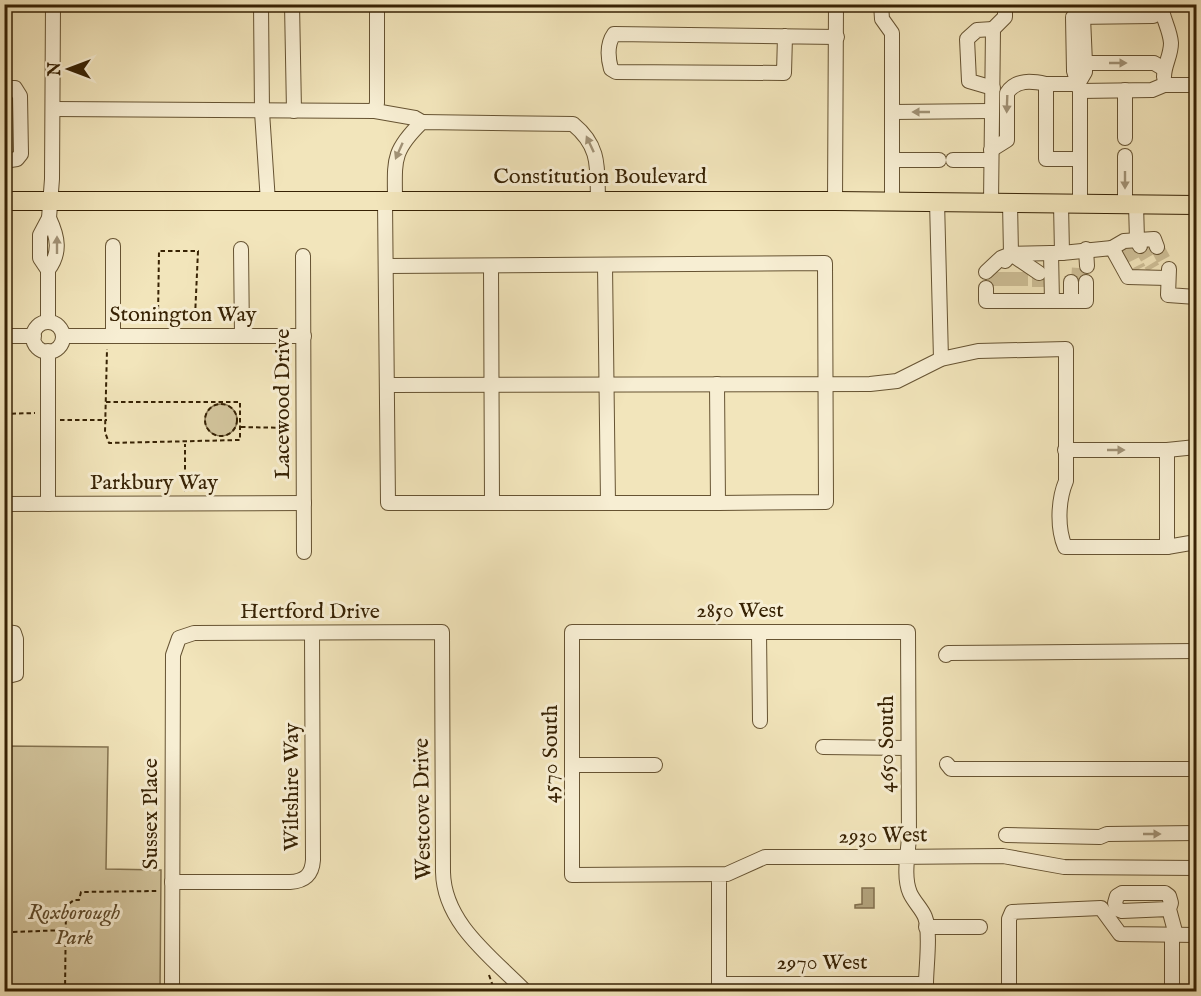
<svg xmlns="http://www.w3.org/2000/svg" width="1201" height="996" viewBox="0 0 1201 996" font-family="'IM FELL English',serif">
	<rect width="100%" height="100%" fill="#f2e5bb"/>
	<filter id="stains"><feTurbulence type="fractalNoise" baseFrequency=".00333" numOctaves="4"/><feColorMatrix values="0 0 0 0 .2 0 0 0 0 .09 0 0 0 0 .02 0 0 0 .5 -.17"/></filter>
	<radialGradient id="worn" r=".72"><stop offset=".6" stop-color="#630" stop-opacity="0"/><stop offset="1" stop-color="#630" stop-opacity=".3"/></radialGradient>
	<g fill="#d2c49c" stroke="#847350" stroke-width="1.5">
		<circle cx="221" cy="420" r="16"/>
		<polygon points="4,746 108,747 106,869 161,870 160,991 8,991 8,843 4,799"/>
	</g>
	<polygon fill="#b2a37d" stroke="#816f4d" stroke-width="1.5" points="862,888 874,888 874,908 855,908 855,905 862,904"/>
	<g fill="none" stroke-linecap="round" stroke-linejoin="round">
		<g stroke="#cdbe96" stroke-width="14" stroke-dasharray="14 7" stroke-linecap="butt">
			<polyline points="1140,246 1153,268"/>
			<polyline points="1128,247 1139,269"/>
			<polyline points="1157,247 1169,269"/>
			<polyline points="995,272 995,289"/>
			<polyline points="1007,272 1007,289"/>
			<polyline points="1021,272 1021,289"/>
			<polyline points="1039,273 1039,290"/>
			<polyline points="1078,282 1079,266"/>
		</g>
		<g stroke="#665332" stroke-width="16">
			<g id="minor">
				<polyline points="261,4 262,112 268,202"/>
				<polyline points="292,4 294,111"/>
				<polyline points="881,4 882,19 892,33 892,201"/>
				<path d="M1161,4C1162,18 1170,29 1171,43C1171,56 1164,65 1164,77"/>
				<polyline points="1083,17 1085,63 1154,63 1164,69"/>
				<path d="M785,36L784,73L616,72L611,69C608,58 607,44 614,34L837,37"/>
				<polyline points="4,88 15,88 20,96 21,154 17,159 4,161"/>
				<polyline points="993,88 969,81 967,39 977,30 993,29"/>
				<polyline points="1080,91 1152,90 1164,85 1196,85"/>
				<polyline points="53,109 375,111 415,118 422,122"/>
				<polyline points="375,111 377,103 377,4"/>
				<polyline points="893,112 990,111"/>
				<polyline points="1125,138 1125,90"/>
				<path d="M991,150L1007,140V93C1016,79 1032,81 1046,84"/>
				<polyline points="1125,156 1125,204"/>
				<polyline points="1080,159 1046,159 1046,84 1078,84 1085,72 1085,63"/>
				<polyline points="892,160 939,160"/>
				<polyline points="953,160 990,160"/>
				<polyline points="835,201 836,4"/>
				<polyline points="937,201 941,359"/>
				<polyline points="385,202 388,503 718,503 717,384"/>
				<path d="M395,202C395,161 391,152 422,122L573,124C601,147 597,168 598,201"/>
				<polyline points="991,202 993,29 1005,17 1005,4"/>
				<polyline points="1080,204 1080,91 1074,71 1073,17 1153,16 1161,12"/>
				<polyline points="1136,204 1137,240 1140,246"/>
				<polyline points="113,246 113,336"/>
				<polyline points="1112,248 1124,241 1154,239 1157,247"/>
				<polyline points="241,249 242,336"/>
				<polyline points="1086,249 1087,266"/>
				<polyline points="1062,253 1112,248 1128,277 1167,278"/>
				<polyline points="1011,254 1039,273"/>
				<polyline points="303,256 304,552"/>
				<polyline points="1005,261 1011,254 1051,253"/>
				<polyline points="605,265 608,503"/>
				<polyline points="386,266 825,263 826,502 718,503"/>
				<polyline points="491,266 492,503"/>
				<polyline points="1169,269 1168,295 1196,297"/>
				<path d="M48,270C61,253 58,237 49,218"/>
				<polyline points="986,272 1001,258 1011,254 1010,203"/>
				<polyline points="986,288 986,301 1052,301 1051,253 1062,253 1061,204"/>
				<polyline points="1052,301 1086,301 1086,282"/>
				<polyline points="1071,301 1071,282"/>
				<polyline points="48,322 48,270 40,258 40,235 49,218 52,179 53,4"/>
				<circle cx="48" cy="337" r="15"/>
				<polyline points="4,336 34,336"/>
				<polyline points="63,336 304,336"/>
				<polyline points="48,351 48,504"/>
				<path d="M388,385L870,384L897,381L941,359L978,351L1066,349V481C1058,500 1057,528 1065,547H1167L1196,542"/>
				<polyline points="1065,450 1167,450 1196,447"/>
				<polyline points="4,504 304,503"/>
				<polyline points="1167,547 1167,450"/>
				<polyline points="4,632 14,633 16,639 16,674 4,677"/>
				<polyline points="759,632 760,721"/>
				<polyline points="946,655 948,653 1196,651"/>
				<polyline points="823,747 908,748"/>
				<polyline points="947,764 951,769 1196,769"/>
				<polyline points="572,765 655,765"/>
				<polyline points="1006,835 1100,837 1107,834 1196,833"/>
				<path d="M719,875V984H926C926,967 931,932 925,917C922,909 914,902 910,893C903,877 908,854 909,837L908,632H572V875L727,874L765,857H890L1003,856L1064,867L1196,868"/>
				<path d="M172,882H290C305,881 312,875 313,860L312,633"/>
				<polyline points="1169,909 1122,911 1117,909 1115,903 1117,896 1122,893 1165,893 1169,896 1171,903 1169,909 1176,935"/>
				<polyline points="926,927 980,927"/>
				<path d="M172,992L173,655L179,638L194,633L442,632L443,872C444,924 493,958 526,992"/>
				<polyline points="1009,992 1009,919 1012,912 1101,908 1120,934 1196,935"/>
				<polyline points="1172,992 1172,935"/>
			</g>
		</g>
		<g stroke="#372204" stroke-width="20">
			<polyline id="major" points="4,201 835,201 1196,205"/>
		</g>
		<g stroke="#372204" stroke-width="2" stroke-dasharray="4.5 3" stroke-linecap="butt">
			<polyline points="158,317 159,251 198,251 195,317"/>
			<polyline points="106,402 240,402 240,440 109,443 105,432 107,349"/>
			<circle cx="221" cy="420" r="16"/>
			<polyline points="4,414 35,413"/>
			<polyline points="60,420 107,420"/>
			<polyline points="241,427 292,428"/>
			<polyline points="185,492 185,444"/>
			<polyline points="13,932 66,930"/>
			<polyline points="489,975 495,992"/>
			<polyline points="65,992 66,906 74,900 79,900 81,892 157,891"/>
		</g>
		<use href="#minor" stroke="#f7eed3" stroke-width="14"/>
		<use href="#major" stroke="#f2e5bb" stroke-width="18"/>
	</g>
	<defs><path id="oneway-solid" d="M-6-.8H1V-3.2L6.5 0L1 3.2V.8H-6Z" transform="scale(1.5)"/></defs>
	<g fill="#a19276">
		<use href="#oneway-solid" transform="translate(1118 63)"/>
		<use href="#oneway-solid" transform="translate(1007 104) rotate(92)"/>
		<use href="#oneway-solid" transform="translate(921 112) rotate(180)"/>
		<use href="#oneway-solid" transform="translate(590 144) rotate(-115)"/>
		<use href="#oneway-solid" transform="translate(399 151) rotate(114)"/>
		<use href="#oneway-solid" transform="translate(1125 180) rotate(90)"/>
		<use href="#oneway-solid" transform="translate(57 245) rotate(-90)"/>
		<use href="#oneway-solid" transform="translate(1116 450)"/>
		<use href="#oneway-solid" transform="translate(1152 834)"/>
	</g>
	<g text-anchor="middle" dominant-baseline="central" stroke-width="6" stroke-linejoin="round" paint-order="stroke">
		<g font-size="22" fill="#372204" stroke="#f7eed3">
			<text x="600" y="177">Constitution Boulevard</text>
			<text x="183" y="315">Stonington Way</text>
			<text transform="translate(283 404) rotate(-90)">Lacewood Drive</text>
			<text x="154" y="483">Parkbury Way</text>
			<text x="740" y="611">2850 West</text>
			<text x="310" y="612">Hertford Drive</text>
			<text transform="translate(887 744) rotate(-90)">4650 South</text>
			<text transform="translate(551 754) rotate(-90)">4570 South</text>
			<text transform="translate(292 787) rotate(-90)">Wiltshire Way</text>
			<text transform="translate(423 809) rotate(-91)">Westcove Drive</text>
			<text transform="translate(151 814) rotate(-90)">Sussex Place</text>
			<text transform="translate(883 836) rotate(-1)">2930 West</text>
			<text x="822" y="963">2970 West</text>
		</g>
		<g font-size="22" font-style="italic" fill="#5e4a2a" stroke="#f7eed3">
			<text x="74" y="913">Roxborough<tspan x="74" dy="25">Park</tspan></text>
		</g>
	</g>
	<rect width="1201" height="996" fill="none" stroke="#f2e5bb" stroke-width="24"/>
	<rect x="6" y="6" width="1189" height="984" fill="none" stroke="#372204" stroke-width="3"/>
	<rect x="12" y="12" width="1177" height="972" fill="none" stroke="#372204" stroke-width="1.5"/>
	<g transform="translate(69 69) rotate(270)" stroke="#f7eed3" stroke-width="4.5" paint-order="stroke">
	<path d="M0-4.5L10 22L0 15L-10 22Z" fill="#372204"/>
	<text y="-9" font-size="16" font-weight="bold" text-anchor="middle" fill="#372204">N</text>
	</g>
	<rect width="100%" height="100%" filter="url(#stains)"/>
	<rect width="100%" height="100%" fill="url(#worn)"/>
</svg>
